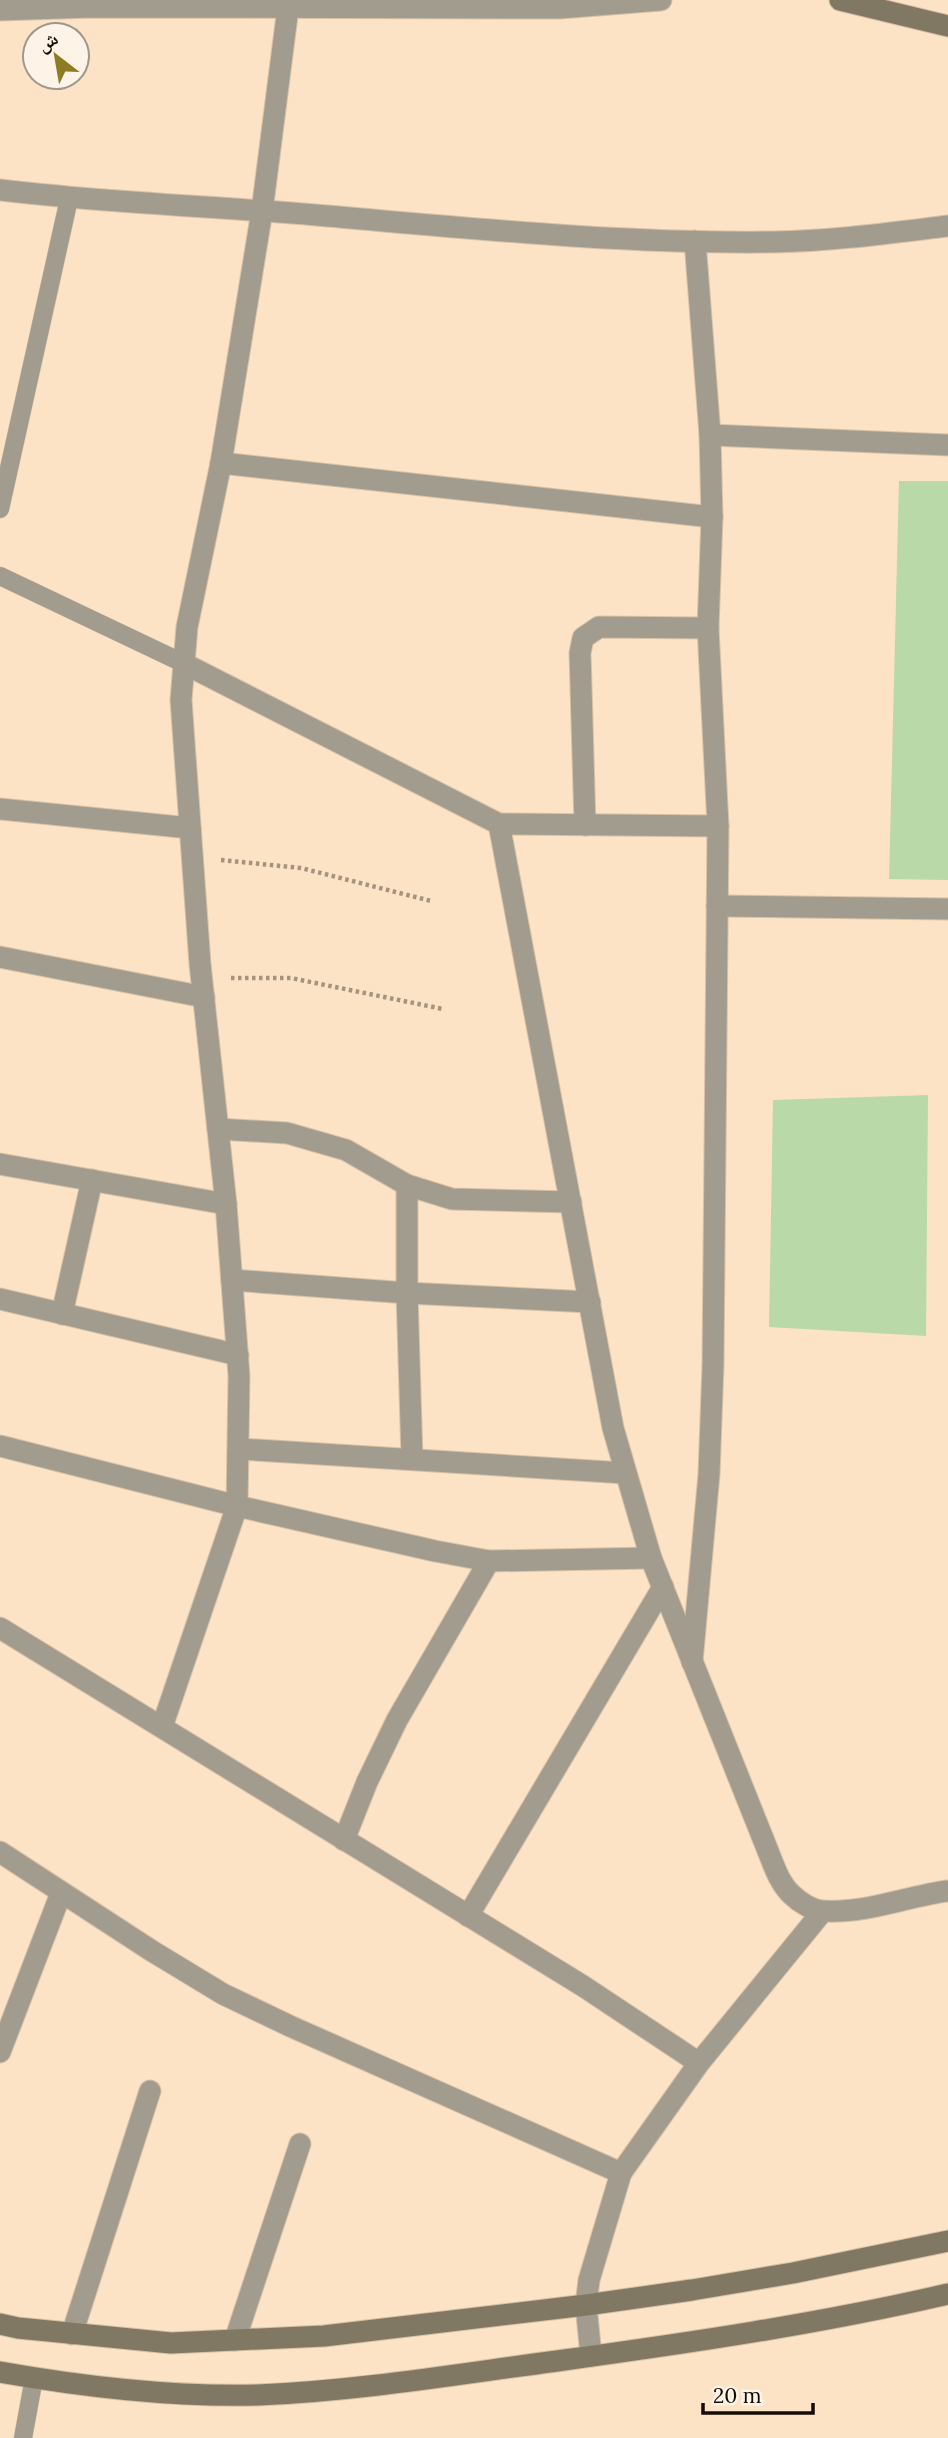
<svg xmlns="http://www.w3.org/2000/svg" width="948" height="2438" viewBox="0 0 948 2438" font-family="Lora,'Noto Naskh Arabic',serif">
	<rect width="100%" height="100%" fill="#fce3c6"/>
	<g fill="#b9d9a8">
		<polygon points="899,481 948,481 948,880 889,879"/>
		<polygon points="928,1095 926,1336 769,1327 773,1100"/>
	</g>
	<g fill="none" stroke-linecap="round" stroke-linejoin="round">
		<g stroke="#d7c1a7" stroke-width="19">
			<g id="lane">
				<polyline points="0,509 69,199"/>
				<polyline points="0,576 183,663"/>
				<polyline points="23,2438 34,2378"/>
			</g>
		</g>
		<g stroke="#d7c1a7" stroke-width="23">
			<g id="street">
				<polyline points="289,0 262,211 221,463 187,627 181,700 200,964 226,1204 239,1376 237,1506 435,1551 489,1561 651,1558"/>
				<polyline points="0,10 92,7 560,8 661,0"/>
				<path d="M0,190C105,203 211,206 316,215C468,228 622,244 774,242C833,241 890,233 948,226"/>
				<polyline points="710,435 948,445"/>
				<polyline points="221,463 712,517"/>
				<polyline points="183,663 499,824 718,826"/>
				<polyline points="0,809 190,828"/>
				<path d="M499,824L613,1428L651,1558L768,1851C774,1866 779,1882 791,1894C799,1902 813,1911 824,1911C865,1914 908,1896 948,1891"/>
				<polyline points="585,825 580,653 583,638 599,627 708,628"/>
				<polyline points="717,906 948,909"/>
				<polyline points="0,957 204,997"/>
				<polyline points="218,1129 287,1133 346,1150 407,1185 452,1199 571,1202"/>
				<polyline points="0,1164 226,1204"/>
				<polyline points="407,1185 407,1293 412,1458"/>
				<polyline points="232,1280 407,1293 590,1302"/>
				<polyline points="0,1299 238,1355"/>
				<polyline points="62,1314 92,1180"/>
				<polyline points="0,1446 237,1506 162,1727"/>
				<polyline points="240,1449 625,1473"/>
				<polyline points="0,1628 583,1986 699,2063"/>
				<polyline points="692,1662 709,1474 713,1365 718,826 708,628 712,517 710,435 695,241"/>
				<polyline points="344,1840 367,1782 397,1720 489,1561"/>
				<polyline points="0,1852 152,1951 223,1994 292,2027 621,2173"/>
				<polyline points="468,1916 663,1587"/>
				<polyline points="0,2052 61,1893"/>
				<polyline points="72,2334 150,2091"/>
				<polyline points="235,2340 300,2144"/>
				<polyline points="591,2356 586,2305 589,2280 621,2173 699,2063 822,1912"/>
			</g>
		</g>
		<g stroke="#d7c1a7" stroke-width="23">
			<g id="secondary">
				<polyline points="840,0 948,26"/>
				<polyline points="0,2324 18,2328 171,2343 324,2336 586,2305 692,2290 793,2273 948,2241"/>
				<path d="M0,2372C85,2387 171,2397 258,2395C358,2391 458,2374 557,2361C688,2343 819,2324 948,2294"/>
			</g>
		</g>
		<g stroke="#a5937d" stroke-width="4.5" stroke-dasharray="3.5 3.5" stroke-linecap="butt">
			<polyline points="221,860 301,868 431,901"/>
			<polyline points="231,978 291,978 443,1009"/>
		</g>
		<use href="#lane" stroke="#a29c8e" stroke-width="18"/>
		<use href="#street" stroke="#a29c8e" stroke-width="21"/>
		<use href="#secondary" stroke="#807863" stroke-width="21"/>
	</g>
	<g transform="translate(56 56) rotate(329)"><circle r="33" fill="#fdf3e7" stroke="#9f978c" stroke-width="2"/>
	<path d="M0-5L12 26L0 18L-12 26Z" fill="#8d7c22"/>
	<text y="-10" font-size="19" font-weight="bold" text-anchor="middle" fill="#130c03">ش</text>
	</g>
	<path d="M703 2403v10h110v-10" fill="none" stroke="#130c03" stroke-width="3.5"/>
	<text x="713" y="2403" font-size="21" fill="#130c03" stroke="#fdf3e7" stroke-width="5" paint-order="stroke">20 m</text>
</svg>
